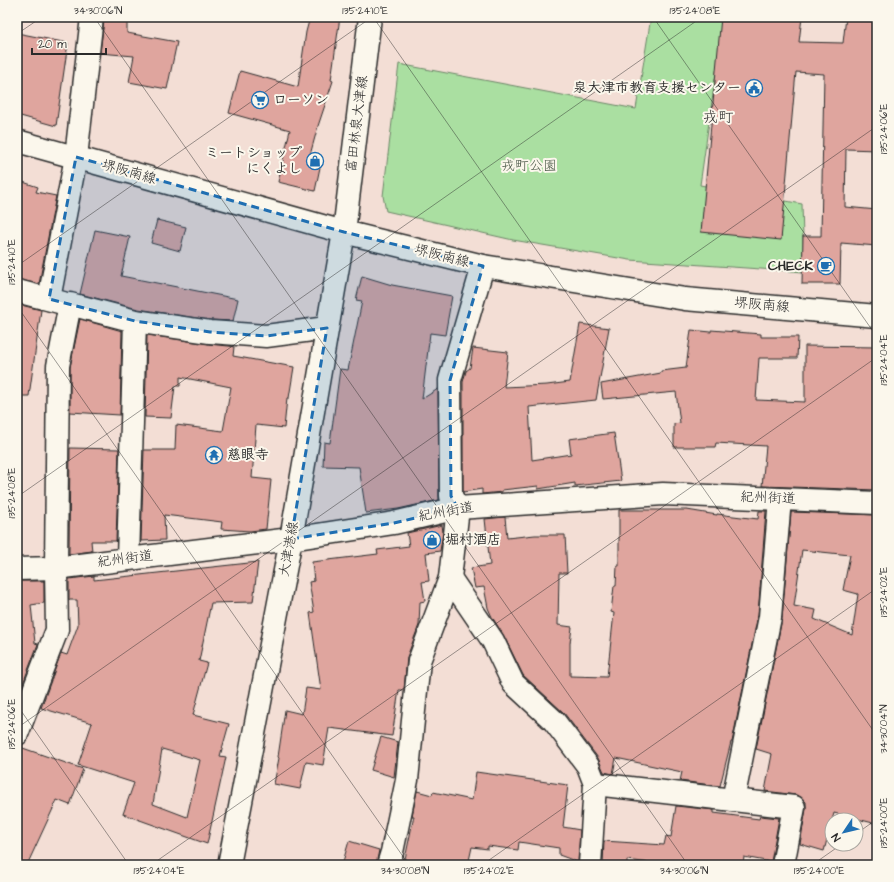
<svg xmlns="http://www.w3.org/2000/svg" width="894" height="882" viewBox="0 0 894 882" font-family="'Architects Daughter','Klee One',sans-serif">
	<rect width="100%" height="100%" fill="#f3ded5"/>
	<filter id="ink" filterUnits="userSpaceOnUse"><feTurbulence type="fractalNoise" baseFrequency=".025" numOctaves="2"/><feDisplacementMap in="SourceGraphic" scale="8" xChannelSelector="R" yChannelSelector="G"/><feConvolveMatrix kernelMatrix="1 2 1 2 8 2 1 2 1" color-interpolation-filters="sRGB"/></filter>
	<g filter="url(#ink)">
		<polygon fill="#aadfa1" stroke="#6a8566" points="651,17 724,17 700,185 802,204 804,272 630,260 513,240 386,211 383,196 399,64 636,109"/>
		<g fill="#dfa59e" stroke="#2b2b2b" fill-rule="evenodd">
			<polygon points="310,17 340,17 331,80 333,81 318,126 310,155 322,158 315,191 278,182 290,130 229,113 240,71 298,87 306,32"/>
			<polygon points="721,17 802,17 799,42 843,43 846,17 877,17 877,150 846,149 845,207 877,210 877,246 841,243 840,284 802,284 803,236 821,236 824,74 796,72 781,240 701,232"/>
			<polygon points="104,20 127,22 127,33 177,42 167,89 129,82 134,56 100,53"/>
			<polygon points="17,33 68,43 56,126 17,115"/>
			<polygon points="17,180 38,187 36,192 56,196 39,284 17,279"/>
			<polygon points="157,220 186,227 180,251 151,243"/>
			<polygon points="95,230 130,237 121,276 238,299 233,321 211,320 138,309 80,294"/>
			<polygon points="362,276 392,285 452,296 445,335 430,333 422,399 438,389 439,500 398,509 366,513 359,467 323,466 324,442 330,443 340,369 348,370 362,301 356,300"/>
			<polygon points="17,304 41,310 29,396 17,396"/>
			<polygon points="80,319 122,331 120,415 70,412 70,367"/>
			<polygon points="580,324 609,328 596,400 529,407 532,460 571,454 569,439 614,433 621,481 575,486 575,483 538,489 538,486 502,490 502,492 482,494 482,489 463,492 463,382 466,371 470,368 473,348 508,352 504,387 547,385 570,382"/>
			<polygon points="691,330 711,332 711,330 761,334 761,337 798,337 797,358 759,358 756,400 805,402 805,346 877,347 877,490 762,486 766,446 716,443 715,447 674,447 674,424 680,423 676,392 603,399 601,384 661,373 661,371 686,368"/>
			<polygon points="147,335 208,344 229,346 234,347 233,356 294,367 289,398 287,398 284,428 256,425 252,478 271,480 266,529 250,531 221,529 222,522 164,515 165,540 141,541 144,450 175,450 176,425 223,431 231,387 180,377 180,386 175,386 171,418 145,417"/>
			<polygon points="70,448 119,449 116,541 91,541 92,551 69,554"/>
			<polygon points="619,510 687,510 717,515 717,514 758,519 759,511 766,511 758,615 732,742 731,742 720,786 680,781 682,772 616,758 613,774 604,772 598,758 564,713 523,675 504,636 492,617 488,608 484,587 475,588 471,568 490,565 485,519 505,517 507,538 535,535 565,535 567,573 559,573 558,625 572,627 570,643 570,676 607,677 614,613 611,612 614,586 616,586 617,566 619,566"/>
			<path d="M791,512L877,515V824L834,813L824,851L800,844L806,809V802L801,797L796,795L765,791L772,754L756,749L782,619ZM802,550L850,555L843,590L858,594L852,635L814,619L816,610L794,606Z"/>
			<polygon points="442,525 443,532 440,551 426,553 429,581 422,582 425,601 420,602 419,625 407,657 404,690 399,690 392,736 329,728 323,765 306,762 300,789 274,784 279,758 278,757 285,710 302,714 306,688 321,690 310,613 314,612 309,582 314,581 312,562 378,554 377,550 409,546 407,533"/>
			<path d="M258,562L253,602L211,603L199,661L207,663L193,715L229,724L220,756L226,757L207,844L123,814L134,783L78,765L92,723L41,708L61,653L67,655L78,625L77,600H69V579L94,576V580ZM162,749L200,760L187,817L153,804Z"/>
			<polygon points="17,581 44,581 44,603 31,605 35,643 38,644 17,699"/>
			<polygon points="381,737 398,742 394,777 371,770"/>
			<polygon points="17,746 83,769 70,805 57,800 27,865 17,865"/>
			<polygon points="476,772 568,785 563,827 580,830 578,862 559,855 559,848 519,842 518,850 488,846 488,849 472,847 468,865 401,865 403,858 405,859 414,816 412,816 417,791 432,795 433,792 472,800"/>
			<polygon points="676,806 714,810 714,813 759,819 760,816 779,818 771,862 744,857 743,865 666,865 627,860 627,865 603,865 604,841 664,845 666,836 671,837"/>
			<polygon points="349,841 379,850 376,865 342,865"/>
		</g>
		<g fill="none" stroke-linecap="round" stroke-linejoin="round">
			<g stroke="#2b2b2b" stroke-width="25">
				<g id="minor">
					<polyline points="17,291 63,303"/>
					<polyline points="49,299 76,157 92,17"/>
					<polyline points="135,321 210,332 266,336 327,328"/>
					<polyline points="17,569 56,568 291,539 394,523 458,508 663,494 877,503"/>
					<polyline points="450,578 493,641 513,683 554,721 588,766 595,784 590,865"/>
					<polyline points="17,734 57,630 56,568 58,366 70,304 135,321 128,559"/>
					<polyline points="595,784 794,807 783,865"/>
					<polyline points="733,800 770,617 780,499"/>
					<polyline points="388,865 392,852 407,780 419,661 450,578 458,508 451,496 450,380 483,266"/>
				</g>
			</g>
			<g stroke="#2b2b2b" stroke-width="25">
				<g id="major">
					<polyline points="17,141 344,232 483,266 685,299 877,316"/>
					<polyline points="229,865 291,539 344,232 370,17"/>
				</g>
			</g>
			<use href="#minor" stroke="#fbf7ec" stroke-width="22"/>
			<use href="#major" stroke="#fbf7ec" stroke-width="22"/>
		</g>
	</g>
	<path fill="#1f6fb2" fill-opacity="0.2" stroke="#1f6fb2" stroke-width="3" stroke-dasharray="8 5" stroke-linejoin="round" d="M76,157L344,232L483,266L450,380L451,496L458,508L394,523L291,539L327,328L266,336L210,332L135,321L49,299Z"/>
	<path fill="none" stroke="#2b2b2b" stroke-width="1" stroke-opacity="0.45" d="M94,17L688,865M373,17L877,736M653,17L877,337M17,34L42,17M17,266L372,17M17,306L409,865M17,497L702,17M17,705L129,865M17,728L877,126M856,834L877,819M151,865L877,357M482,865L877,588M812,865L842,844"/>
	<defs>
		<g id="civic-ring" transform="scale(0.9)"><circle r="9.5" fill="#fbf7ec" stroke="#1f6fb2" stroke-width="1.5"/><path d="M-.6-6.5H3V-4.5H.6V-3L4-1V1h2V6H-6V1h2V-1L-.6-3ZM-1.2 2.5V6h2.4V2.5Z" fill="#1f6fb2"/></g>
		<g id="supermarket-ring" transform="scale(0.9)"><circle r="9.5" fill="#fbf7ec" stroke="#1f6fb2" stroke-width="1.5"/><path d="M-6-5.5h2.5l.6 2H6L4.5 2H-2.5L-4.4-4H-6ZM-1.5 3.2a1.3 1.3 0 1 0 .1 0ZM3 3.2a1.3 1.3 0 1 0 .1 0Z" fill="#1f6fb2"/></g>
		<g id="shop-ring" transform="scale(0.9)"><circle r="9.5" fill="#fbf7ec" stroke="#1f6fb2" stroke-width="1.5"/><path d="M-5-2.5h2.3a2.7 3.5 0 0 1 5.4 0H5L5.5 6h-11ZM-1.5-2.5h3a1.5 2.3 0 0 0-3 0Z" fill="#1f6fb2"/></g>
		<g id="cafe-ring" transform="scale(0.9)"><circle r="9.5" fill="#fbf7ec" stroke="#1f6fb2" stroke-width="1.5"/><path d="M-5.5-4.5H6V0H3Q3 3.5 0 3.5H-2.5Q-5.5 3.5-5.5 0ZM3-3.2v2h1.7v-2ZM-6 4.5H4V6H-6Z" fill="#1f6fb2"/></g>
		<g id="temple-ring" transform="scale(0.9)"><circle r="9.5" fill="#fbf7ec" stroke="#1f6fb2" stroke-width="1.5"/><path d="M0-6L5-2H3V0L6.5 2.5H4V6H1.5V3h-3V6H-4V2.5H-6.5L-3 0V-2H-5Z" fill="#1f6fb2"/></g>
	</defs>
	<g fill-rule="evenodd">
		<use href="#civic-ring" x="754" y="88"/>
		<use href="#supermarket-ring" x="260" y="100"/>
		<use href="#shop-ring" x="315" y="161"/>
		<use href="#cafe-ring" x="826" y="266"/>
		<use href="#temple-ring" x="214" y="455"/>
		<use href="#shop-ring" x="432" y="540"/>
	</g>
	<g text-anchor="middle" dominant-baseline="central" stroke-width="4" stroke-linejoin="round" paint-order="stroke">
		<g font-size="14" font-weight="bold" fill="#2b2b2b" stroke="#fbf7ec" text-anchor="end">
			<text x="741" y="88">泉大津市教育支援センター</text>
			<text x="273" y="100" text-anchor="start">ローソン</text>
			<text x="302" y="153">ミートショップ<tspan x="302" dy="16">にくよし</tspan></text>
			<text x="813" y="266">CHECK</text>
			<text x="227" y="455" text-anchor="start">慈眼寺</text>
			<text x="445" y="540" text-anchor="start">堀村酒店</text>
		</g>
		<g font-size="14" fill="#2b2b2b" stroke="#fbf7ec">
			<text transform="translate(357 124) rotate(-83)">富田林泉大津線</text>
			<text transform="translate(129 172) rotate(16)">堺阪南線</text>
			<text transform="translate(442 256) rotate(14)">堺阪南線</text>
			<text transform="translate(762 305) rotate(5)">堺阪南線</text>
			<text transform="translate(768 498) rotate(2)">紀州街道</text>
			<text transform="translate(446 512) rotate(-10)">紀州街道</text>
			<text transform="translate(289 549) rotate(-80)">大津港線</text>
			<text transform="translate(125 559) rotate(-7)">紀州街道</text>
		</g>
		<g font-size="14" fill="#4b5848" stroke="#fbf7ec">
			<text x="529" y="166">戎町公園</text>
		</g>
		<g font-size="15" fill="#2b2b2b" stroke="#fbf7ec">
			<text x="718" y="117">戎町</text>
		</g>
	</g>
	<rect width="894" height="882" fill="none" stroke="#fbf7ec" stroke-width="44"/>
	<g transform="translate(844 832) rotate(235)"><circle r="19" fill="#fbf7ec" stroke="#a8a59f"/>
	<path d="M0-3L7 15L0 10L-7 15Z" fill="#1f6fb2"/>
	<text y="-6" font-size="11" font-weight="bold" text-anchor="middle" fill="#2b2b2b">N</text>
	</g>
	<path d="M32 48v6h74v-6" fill="none" stroke="#2b2b2b" stroke-width="2"/>
	<text x="38" y="48" font-size="12" fill="#2b2b2b" stroke="#fbf7ec" stroke-width="3" paint-order="stroke">20 m</text>
	<rect x="22" y="22" width="850" height="838" fill="none" stroke="#2b2b2b" stroke-width="1.5"/>
	<g font-size="10" text-anchor="middle" fill="#2b2b2b">
		<text x="98" y="14">34°30'06"N</text>
		<text x="365" y="14">135°24'10"E</text>
		<text x="695" y="14">135°24'08"E</text>
		<text transform="translate(883 129) rotate(-90)" y="4">135°24'06"E</text>
		<text transform="translate(11 262) rotate(-90)" y="4">135°24'10"E</text>
		<text transform="translate(883 360) rotate(-90)" y="4">135°24'04"E</text>
		<text transform="translate(11 493) rotate(-90)" y="4">135°24'08"E</text>
		<text transform="translate(883 592) rotate(-90)" y="4">135°24'02"E</text>
		<text transform="translate(11 724) rotate(-90)" y="4">135°24'06"E</text>
		<text transform="translate(883 729) rotate(-90)" y="4">34°30'04"N</text>
		<text transform="translate(883 823) rotate(-90)" y="4">135°24'00"E</text>
		<text x="159" y="874">135°24'04"E</text>
		<text x="405" y="874">34°30'08"N</text>
		<text x="489" y="874">135°24'02"E</text>
		<text x="684" y="874">34°30'06"N</text>
		<text x="819" y="874">135°24'00"E</text>
	</g>
</svg>
